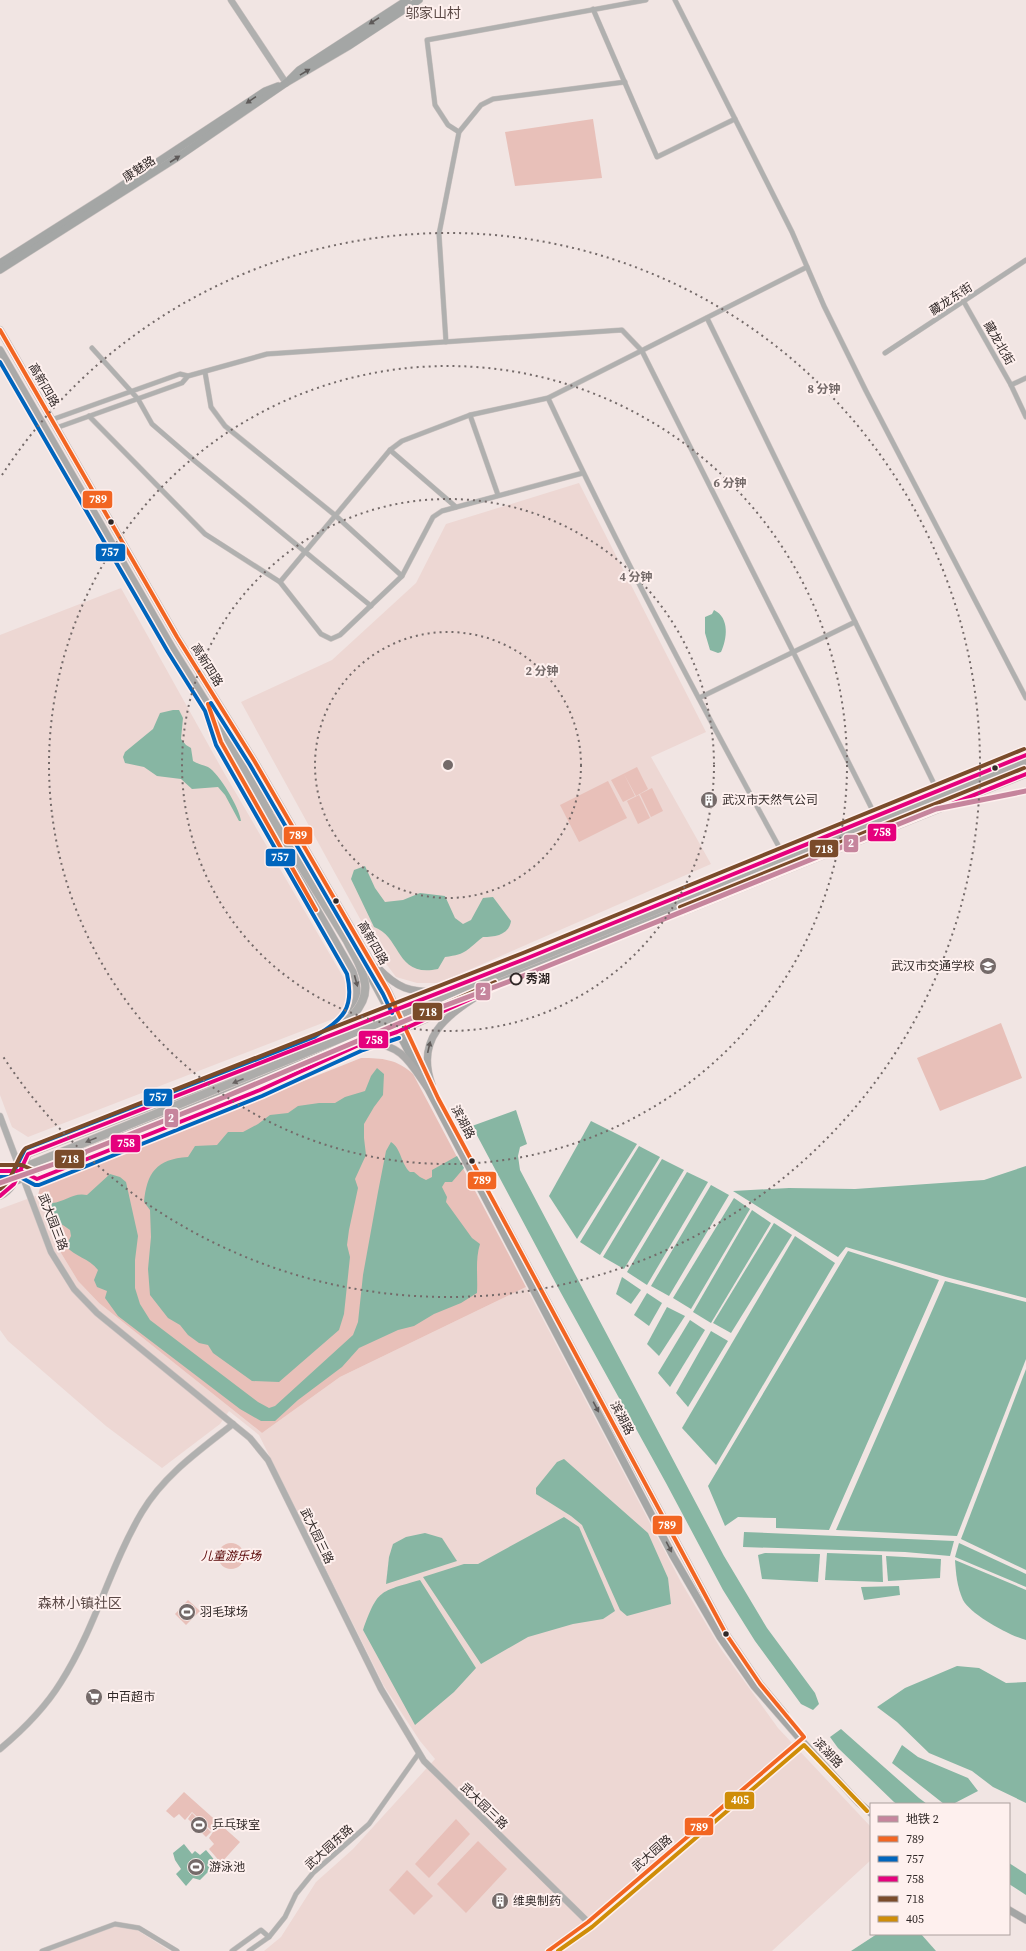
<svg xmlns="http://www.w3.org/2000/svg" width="1026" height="1951" viewBox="0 0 1026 1951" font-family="'Source Serif 4','Noto Sans SC',serif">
	<rect width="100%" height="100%" fill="#f1e5e3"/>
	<g fill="#edd7d3">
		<polygon points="579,483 706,732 651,757 711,864 439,983 417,983 396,977 381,957 241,702 332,660 416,583 446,524"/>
		<polygon points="121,588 223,771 353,994 350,1011 333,1019 28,1137 12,1127 0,1095 0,635"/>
		<polygon points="38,1195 61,1253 78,1281 99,1303 262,1433 340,1377 526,1287 681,1582 721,1649 778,1728 871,1827 871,1860 772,1951 264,1951 281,1937 316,1882 353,1849 435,1759 420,1741 384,1686 259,1435 229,1411 220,1424 162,1468 106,1426 8,1341 0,1330 0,1209"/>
		<polygon points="115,1924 137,1930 170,1951 43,1951"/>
	</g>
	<g fill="#e8c0b9">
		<polygon points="593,119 602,178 515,186 505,132"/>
		<polygon points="637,767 648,789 636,796 624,774 635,796 623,802 611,780"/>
		<polygon points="608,781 627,818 579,842 560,805"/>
		<polygon points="652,788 663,811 651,817 640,794"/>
		<polygon points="639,795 650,818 638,824 627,801"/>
		<polygon points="1001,1023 1022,1078 940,1111 917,1058"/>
		<path d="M361,1058C382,1058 397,1059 413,1074L526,1287L340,1377L262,1433L99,1303L78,1281L61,1253L38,1195L40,1188L53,1181Z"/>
		<circle cx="231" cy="1556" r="13"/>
		<polygon points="188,1600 200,1611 186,1625 175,1614"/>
		<polygon points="184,1792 240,1842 221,1863 209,1849 214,1844 209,1838 213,1832 192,1812 185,1820 179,1814 174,1818 166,1811"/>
		<polygon points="192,1813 211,1832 206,1837 188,1819"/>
		<polygon points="456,1819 470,1834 429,1878 415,1864"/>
		<polygon points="478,1841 507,1869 466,1913 437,1884"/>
		<polygon points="407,1870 433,1896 414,1915 389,1890"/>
	</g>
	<g fill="#87b6a3">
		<path d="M714,610C730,618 727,639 721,652L718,653L710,650L705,633V617L712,614Z"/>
		<path d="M173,710H179L183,718L181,739L186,745L191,748L193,761C198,764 203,765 208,767C219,773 240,809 241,821H239L225,795L218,787L192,789L181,779L157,776L144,767L125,763L123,757L125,752L153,729L160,713Z"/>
		<path d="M365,866L375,888L385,902L403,900L420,893L445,896L455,918L463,924L471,920L483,898L493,897L511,921C509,935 495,937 483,937C466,950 468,954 445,957L438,969C395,978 402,937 374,927L351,879L354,870Z"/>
		<path d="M377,1068L384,1074L383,1095L374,1107L364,1124V1138L366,1155L355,1179L358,1188L349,1230L347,1245L350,1257L344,1314L339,1330L279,1382L252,1381L213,1353L208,1345L199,1343L188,1335L180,1325L168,1318L150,1295L148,1269L151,1237L150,1210L144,1202C147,1173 156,1159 188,1157L195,1146L217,1145L228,1132H243L258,1124L270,1115L288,1113L298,1106L319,1103H335L345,1097L365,1091L371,1076Z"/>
		<polygon points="516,1110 527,1144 520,1147 518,1156 520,1170 724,1556 767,1628 815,1693 819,1704 813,1710 801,1704 755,1641 723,1590 666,1483 561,1293 472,1126"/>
		<polygon points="591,1121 637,1144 577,1239 549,1196"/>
		<path d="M391,1142C401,1148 401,1164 410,1172H414L420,1177L426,1180L432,1177V1170L457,1156L464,1168L452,1182H445L442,1187L447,1197L446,1202L472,1238L480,1244C475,1260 478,1276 477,1293L461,1303L434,1314L414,1326L398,1330L359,1348L342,1367L298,1400L275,1421H261L240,1409L118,1316L105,1298L107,1291L97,1287L94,1280L98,1270C89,1258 75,1257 66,1246L71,1236L70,1230L57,1221L50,1209L52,1203C65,1202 73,1192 87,1195L110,1174L120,1177L126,1182L138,1236L135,1260V1288L140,1304L150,1320L258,1402L269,1408L275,1406L353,1335L358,1322L363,1275L378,1192L386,1151Z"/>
		<polygon points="639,1146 660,1157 600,1255 580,1242"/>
		<polygon points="662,1159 684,1170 624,1269 603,1257"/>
		<polygon points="1026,1166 1026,1298 946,1277 846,1247 838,1257 733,1191 789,1188 855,1189 984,1180"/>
		<polygon points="687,1172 708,1182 647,1285 627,1272"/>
		<polygon points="711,1185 729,1195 669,1296 651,1286"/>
		<polygon points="734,1198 750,1209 691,1309 673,1298"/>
		<polygon points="752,1210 771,1223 711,1323 693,1312"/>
		<polygon points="774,1223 792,1235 731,1333 713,1323"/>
		<polygon points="795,1236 835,1263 716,1465 682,1428"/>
		<polygon points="848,1251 939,1280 829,1530 776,1528 776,1518 738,1517 725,1526 708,1486"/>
		<polygon points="622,1277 641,1290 631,1304 616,1294"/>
		<polygon points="945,1281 1026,1302 1026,1359 957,1536 836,1530"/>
		<polygon points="647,1293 662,1303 649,1326 634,1315"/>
		<polygon points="667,1307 685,1316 659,1356 647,1344"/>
		<polygon points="690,1320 705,1330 670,1387 658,1373"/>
		<polygon points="711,1331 728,1341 688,1407 676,1393"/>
		<polygon points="1026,1369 1026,1570 961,1539"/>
		<polygon points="564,1459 648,1533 668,1578 671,1604 627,1616 620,1610 582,1525 571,1516 536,1494 536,1488 557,1462"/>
		<polygon points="564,1517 579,1527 615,1611 603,1619 573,1624 528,1637 481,1664 423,1577 464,1564 478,1564"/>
		<polygon points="744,1532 954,1541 950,1556 905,1552 743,1547"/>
		<polygon points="425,1533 442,1538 457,1561 386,1584 389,1557 393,1544 406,1537"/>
		<polygon points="959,1543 1026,1574 1026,1587 955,1557"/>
		<polygon points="765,1553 820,1554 818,1582 762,1579 758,1555"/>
		<polygon points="827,1553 882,1555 883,1582 825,1580"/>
		<polygon points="886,1556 941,1559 940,1578 888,1581"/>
		<path d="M955,1560L1026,1590V1640C1010,1636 971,1615 963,1600C957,1587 956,1574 955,1560Z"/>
		<path d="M420,1580L476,1668L454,1692L415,1725L363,1630C378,1589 379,1592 420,1580Z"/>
		<polygon points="899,1586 900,1595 864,1600 861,1587"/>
		<polygon points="957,1666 979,1668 1006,1683 1026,1682 1026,1803 993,1787 972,1771 929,1753 897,1722 877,1707 905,1688"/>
		<polygon points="841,1729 919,1798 927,1804 897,1804 894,1802 838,1748 830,1737"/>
		<polygon points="902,1745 918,1757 968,1778 978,1791 953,1804 944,1804 892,1763"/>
		<polygon points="184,1844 192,1854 195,1851 200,1855 206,1850 217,1863 200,1880 193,1878 186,1886 176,1874 181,1869 175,1860 173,1853"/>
		<polygon points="1009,1863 1026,1874 1026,1895 1009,1884"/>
		<polygon points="877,1934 921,1934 936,1951 851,1951"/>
	</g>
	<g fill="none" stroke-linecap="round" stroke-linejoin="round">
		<g stroke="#cdc4c2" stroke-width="5.5">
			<g id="minor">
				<polyline points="675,0 792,232 824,306 866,391 1026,698"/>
				<polyline points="593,9 657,157 735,119"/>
				<polyline points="459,132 448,125 435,105 427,40 646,0"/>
				<polyline points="964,302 1011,385 1026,417"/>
				<polyline points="707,318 938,792"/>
				<polyline points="446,342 439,234 459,132 481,105 493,99 625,82"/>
				<polyline points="92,348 138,399 152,424 196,462 371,606"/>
				<polyline points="885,353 1026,260"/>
				<polyline points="205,372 211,407 225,426 336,516 402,576"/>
				<polyline points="1011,385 1026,378"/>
				<path d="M548,398C620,553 701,705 783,854"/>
				<polyline points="470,415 498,495"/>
				<polyline points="89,416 205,534 280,582 321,634 331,639 340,635 402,576 433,517 442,511 583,473"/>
				<polyline points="51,420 180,374 188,376"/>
				<polyline points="56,428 182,383 188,376 267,354 622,330 642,351 876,817"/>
				<polyline points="390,450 456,507"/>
				<polyline points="280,582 390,450 402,441 470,415 548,398 807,267"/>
				<polyline points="699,698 855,622"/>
				<polyline points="42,1951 115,1924 139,1928 177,1951"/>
				<polyline points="232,1951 261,1930 269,1937"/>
				<polyline points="249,1951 269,1937 285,1917 296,1894 313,1873 369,1824 419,1753"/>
			</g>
		</g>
		<g stroke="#cdc4c2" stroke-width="7">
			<g id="tertiary">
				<polyline points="231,0 286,83"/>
				<polyline points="0,1116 51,1252 74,1289 97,1313 250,1438 268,1460 381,1689 424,1761 588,1922"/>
				<path d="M0,1749C24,1729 45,1708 61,1682C95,1629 110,1566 142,1512C164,1475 200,1450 233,1424"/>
				<polyline points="548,1951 588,1922 804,1737"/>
			</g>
		</g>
		<g stroke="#cdc4c2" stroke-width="8">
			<g id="secondary">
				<polyline points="407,0 299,70 286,83 349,46 419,0"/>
				<polyline points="0,263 109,194 265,91 278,86"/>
				<polyline points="0,270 178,157 286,83"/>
				<polyline points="403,1023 412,1047 429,1080"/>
				<polyline points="395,1026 418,1070"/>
				<polyline points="425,1083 673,1556 720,1637 754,1686 801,1740 859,1803 871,1813"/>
				<polyline points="498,1210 726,1634 760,1684 785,1714"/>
				<polyline points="1009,1910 1026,1920"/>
			</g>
		</g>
		<g stroke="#cdc4c2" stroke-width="8">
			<g id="primary">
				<polyline points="0,330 177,637 255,762 388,991 397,1010"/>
				<path d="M0,350L173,649L210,708L221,742L353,972C358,987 359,998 352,1013"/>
				<polyline points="222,724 238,747 344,927 390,1013"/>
				<polyline points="932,794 1026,755"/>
				<polyline points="683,912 1026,774"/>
				<polyline points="530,958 898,808"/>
				<path d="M377,967C398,989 409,992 439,992"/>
				<polyline points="327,1038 500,970"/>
				<path d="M369,1044C400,1042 411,1064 427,1087"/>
				<path d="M432,1085C415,1038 446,1016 482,993"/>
				<polyline points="0,1171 14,1171"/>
				<polyline points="26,1173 37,1179 260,1090 361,1044 397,1032 457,1005"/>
				<path d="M0,1196C14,1190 23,1168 28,1154L304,1047"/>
			</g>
		</g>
		<g stroke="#cdc4c2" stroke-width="9">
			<polyline id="trunk" points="210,708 269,814"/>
		</g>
		<use href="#minor" stroke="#b0b0af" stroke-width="4.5"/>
		<use href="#tertiary" stroke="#b0b0af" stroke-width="6"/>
		<use href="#secondary" stroke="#a4a6a5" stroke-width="7"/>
		<use href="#primary" stroke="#aaa9a8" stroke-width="7"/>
		<use href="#trunk" stroke="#adacaa" stroke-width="8"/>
		<g stroke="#cdc4c2" stroke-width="9" stroke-linecap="butt">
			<g id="trunk-bridge">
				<path d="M269,814L347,941C354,955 363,968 365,984C369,1015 324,1038 301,1050"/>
				<polyline points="0,1177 1026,760"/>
				<polyline points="0,1187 1026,768"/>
			</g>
		</g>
		<use href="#trunk-bridge" stroke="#adacaa" stroke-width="8"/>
		<g stroke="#fef0ee" stroke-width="7">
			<g id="bus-1">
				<polyline points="0,330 177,637 255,762 388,991 438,1098 726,1634 760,1684 804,1737 588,1922 548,1951"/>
				<polyline points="208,704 221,742 316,910"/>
			</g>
		</g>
		<g stroke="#fef0ee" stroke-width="7">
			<g id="bus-2">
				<path d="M0,362L168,652L205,711L216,745L347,974C355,1009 343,1019 314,1037L25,1149L12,1175L0,1189"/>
				<polyline points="211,703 250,765 383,994 392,1013"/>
				<polyline points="0,1177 20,1177 35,1185 39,1185 262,1096 363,1050 399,1038"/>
			</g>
		</g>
		<g stroke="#fef0ee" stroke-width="7">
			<g id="bus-3">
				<polyline points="682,913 1026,774"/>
				<polyline points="0,1171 21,1171 37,1179 260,1090 361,1044 397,1032 497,987"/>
				<polyline points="0,1196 14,1184 28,1154 525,959 1026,755"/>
			</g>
		</g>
		<g stroke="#fef0ee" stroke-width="7">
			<g id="bus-4">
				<polyline points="680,907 1024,768"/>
				<polyline points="0,1165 22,1165 37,1172 258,1084 359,1039 395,1026 495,982"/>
				<path d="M0,1189C15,1178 17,1155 26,1148L523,953L1024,749"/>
			</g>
		</g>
		<g stroke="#fef0ee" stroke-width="7">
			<polyline id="bus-5" points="558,1951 592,1927 804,1745 867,1811"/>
		</g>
		<use href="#bus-1" stroke="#f26522" stroke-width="4"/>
		<use href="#bus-2" stroke="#0065bd" stroke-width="4"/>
		<use href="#bus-3" stroke="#e5007d" stroke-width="4"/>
		<use href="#bus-4" stroke="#7a4b2a" stroke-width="4"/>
		<use href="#bus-5" stroke="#cf8d08" stroke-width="4"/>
		<g stroke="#fef0ee" stroke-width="8">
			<polyline id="metro-1" points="0,1183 60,1162 227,1096 412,1018 513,980 936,809 1026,791"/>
		</g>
		<use href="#metro-1" stroke="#c6859d" stroke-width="5"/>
	</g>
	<defs><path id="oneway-solid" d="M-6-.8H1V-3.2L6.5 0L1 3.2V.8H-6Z"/></defs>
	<g fill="#5e5a59">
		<use href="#oneway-solid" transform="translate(374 21) rotate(147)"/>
		<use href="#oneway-solid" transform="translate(305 72) rotate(-31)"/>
		<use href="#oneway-solid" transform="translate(251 100) rotate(146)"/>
		<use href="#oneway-solid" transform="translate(175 159) rotate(-33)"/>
		<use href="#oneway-solid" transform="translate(596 1407) rotate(62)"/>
		<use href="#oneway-solid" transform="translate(669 1547) rotate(62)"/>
	</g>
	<g fill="#615c5b">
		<use href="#oneway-solid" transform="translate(356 981) rotate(75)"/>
		<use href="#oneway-solid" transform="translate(429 1047) rotate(-77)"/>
	</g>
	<g fill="#686362">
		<use href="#oneway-solid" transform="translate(238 1081) rotate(158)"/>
		<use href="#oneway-solid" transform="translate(91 1140) rotate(158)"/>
	</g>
	<g fill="none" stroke="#746a69" stroke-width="2" stroke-dasharray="2 4">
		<circle cx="448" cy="765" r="133"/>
		<circle cx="448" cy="765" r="266"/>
		<circle cx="448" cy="765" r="399"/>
		<path d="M2 475A532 532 0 1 1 2 1055"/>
	</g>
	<defs>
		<g id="building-disc" transform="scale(0.9)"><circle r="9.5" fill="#746a69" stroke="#fef0ee"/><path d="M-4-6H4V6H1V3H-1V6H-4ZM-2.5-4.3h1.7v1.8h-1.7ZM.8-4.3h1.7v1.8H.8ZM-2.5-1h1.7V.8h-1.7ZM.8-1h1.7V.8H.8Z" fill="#fff"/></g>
		<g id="school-disc" transform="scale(0.9)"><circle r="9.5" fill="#746a69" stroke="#fef0ee"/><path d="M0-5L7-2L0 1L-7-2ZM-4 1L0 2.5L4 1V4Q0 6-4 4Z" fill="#fff"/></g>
		<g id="stadium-disc" transform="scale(0.9)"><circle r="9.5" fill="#746a69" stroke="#fef0ee"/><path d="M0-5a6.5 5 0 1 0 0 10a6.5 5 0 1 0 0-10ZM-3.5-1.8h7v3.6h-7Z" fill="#fff"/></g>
		<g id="supermarket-disc" transform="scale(0.9)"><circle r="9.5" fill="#746a69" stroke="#fef0ee"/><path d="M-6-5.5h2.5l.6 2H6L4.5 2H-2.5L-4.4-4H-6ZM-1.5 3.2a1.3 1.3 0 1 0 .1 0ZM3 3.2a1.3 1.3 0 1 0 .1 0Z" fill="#fff"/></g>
	</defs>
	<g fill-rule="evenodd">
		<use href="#building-disc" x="709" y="800"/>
		<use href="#school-disc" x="988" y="966"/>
		<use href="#stadium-disc" x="187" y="1612"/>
		<use href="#supermarket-disc" x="94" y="1697"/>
		<use href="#stadium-disc" x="199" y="1825"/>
		<use href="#stadium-disc" x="196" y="1867"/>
		<use href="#building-disc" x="500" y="1901"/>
	</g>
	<g fill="#302827" stroke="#fef0ee" stroke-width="1.5">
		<circle cx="111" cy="522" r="3.5"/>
		<circle cx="995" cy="768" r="3.5"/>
		<circle cx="336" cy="901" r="3.5"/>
		<circle cx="472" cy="1161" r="3.5"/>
		<circle cx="726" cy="1634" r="3.5"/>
	</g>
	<circle fill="#fef0ee" stroke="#302827" stroke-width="2" cx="516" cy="979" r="5.5"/>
	<g text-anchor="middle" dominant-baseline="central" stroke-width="4" stroke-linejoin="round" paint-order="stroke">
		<g font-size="12" fill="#302827" stroke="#fef0ee">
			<text transform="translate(139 169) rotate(-33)">康魅路</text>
			<text transform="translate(951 299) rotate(-33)">藏龙东街</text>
			<text transform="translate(999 343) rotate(60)">藏龙北街</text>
			<text transform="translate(44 385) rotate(60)">高新四路</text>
			<text transform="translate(207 665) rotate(58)">高新四路</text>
			<text transform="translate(373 943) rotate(60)">高新四路</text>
			<text transform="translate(463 1122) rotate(62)">滨湖路</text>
			<text transform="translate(53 1222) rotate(69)">武大园三路</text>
			<text transform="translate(622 1418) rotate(62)">滨湖路</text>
			<text transform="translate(317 1536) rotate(64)">武大园三路</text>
			<text transform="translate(828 1753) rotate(47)">滨湖路</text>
			<text transform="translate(484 1806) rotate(44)">武大园三路</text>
			<text transform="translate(329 1847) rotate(-42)">武大园东路</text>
			<text transform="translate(652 1853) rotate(-41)">武大园路</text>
		</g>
		<g font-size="12" fill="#302827" stroke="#fef0ee" text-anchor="start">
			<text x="722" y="800">武汉市天然气公司</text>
			<text x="975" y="966" text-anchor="end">武汉市交通学校</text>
			<text x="200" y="1612">羽毛球场</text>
			<text x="107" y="1697">中百超市</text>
			<text x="212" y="1825">乒乓球室</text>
			<text x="209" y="1867">游泳池</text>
			<text x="513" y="1901">维奥制药</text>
		</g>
		<g font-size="12" font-weight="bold" fill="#302827" stroke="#fef0ee" text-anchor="start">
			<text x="526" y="979">秀湖</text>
		</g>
		<g font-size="12" font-style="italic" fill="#550202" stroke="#fef0ee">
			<text x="231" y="1556">儿童游乐场</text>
		</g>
		<g font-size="14" fill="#5a4845" stroke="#fef0ee">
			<text x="433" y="13">邬家山村</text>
			<text x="80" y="1603">森林小镇社区</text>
		</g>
	</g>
	<circle cx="448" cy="765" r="6" fill="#746a69" stroke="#fef0ee" stroke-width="2"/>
	<g font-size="12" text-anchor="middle" font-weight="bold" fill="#746a69" stroke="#fef0ee" stroke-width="4" stroke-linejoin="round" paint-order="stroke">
		<text x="824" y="393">8 分钟</text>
		<text x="730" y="487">6 分钟</text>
		<text x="636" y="581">4 分钟</text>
		<text x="542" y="675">2 分钟</text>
	</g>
	<g stroke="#fef0ee" stroke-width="1.5">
		<rect x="82" y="490" width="31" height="19" rx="4" fill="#f26522"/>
		<rect x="95" y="543" width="31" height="19" rx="4" fill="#0065bd"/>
		<rect x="867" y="823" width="30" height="19" rx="4" fill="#e5007d"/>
		<rect x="283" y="826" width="30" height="19" rx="4" fill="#f26522"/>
		<rect x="843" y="834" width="16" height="19" rx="4" fill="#c6859d"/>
		<rect x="809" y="839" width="30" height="19" rx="4" fill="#7a4b2a"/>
		<rect x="265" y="848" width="31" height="19" rx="4" fill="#0065bd"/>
		<rect x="475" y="982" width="16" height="19" rx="4" fill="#c6859d"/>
		<rect x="412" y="1002" width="31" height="19" rx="4" fill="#7a4b2a"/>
		<rect x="358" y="1030" width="31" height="19" rx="4" fill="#e5007d"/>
		<rect x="143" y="1088" width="30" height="19" rx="4" fill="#0065bd"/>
		<rect x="164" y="1108" width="15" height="20" rx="4" fill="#c6859d"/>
		<rect x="110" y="1134" width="31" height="19" rx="4" fill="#e5007d"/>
		<rect x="54" y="1149" width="31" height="20" rx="4" fill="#7a4b2a"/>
		<rect x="467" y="1171" width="30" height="19" rx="4" fill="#f26522"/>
		<rect x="652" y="1515" width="31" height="20" rx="4" fill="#f26522"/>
		<rect x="724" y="1791" width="31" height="19" rx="4" fill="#cf8d08"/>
		<rect x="684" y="1817" width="30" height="19" rx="4" fill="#f26522"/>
	</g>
	<g font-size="11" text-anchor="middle" font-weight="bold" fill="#fff">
		<text x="98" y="503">789</text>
		<text x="110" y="556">757</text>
		<text x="882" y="836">758</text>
		<text x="298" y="839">789</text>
		<text x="851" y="847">2</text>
		<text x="824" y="853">718</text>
		<text x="280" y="861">757</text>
		<text x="483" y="995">2</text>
		<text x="428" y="1016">718</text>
		<text x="374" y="1044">758</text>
		<text x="158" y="1101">757</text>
		<text x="171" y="1122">2</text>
		<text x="126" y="1147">758</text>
		<text x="70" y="1163">718</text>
		<text x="482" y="1184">789</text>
		<text x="667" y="1529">789</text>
		<text x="740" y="1804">405</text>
		<text x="699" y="1831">789</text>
	</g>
	<rect x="870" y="1803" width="140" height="132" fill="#fef0ee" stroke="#aca09e"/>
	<rect x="878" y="1816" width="20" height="6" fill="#c6859d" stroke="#aca09e"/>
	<text x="906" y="1823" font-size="12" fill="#302827">地铁 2</text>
	<rect x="878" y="1836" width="20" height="6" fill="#f26522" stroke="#aca09e"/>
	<text x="906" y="1843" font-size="12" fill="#302827">789</text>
	<rect x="878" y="1856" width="20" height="6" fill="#0065bd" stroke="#aca09e"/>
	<text x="906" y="1863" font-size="12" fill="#302827">757</text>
	<rect x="878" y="1876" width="20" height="6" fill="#e5007d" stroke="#aca09e"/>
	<text x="906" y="1883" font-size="12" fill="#302827">758</text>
	<rect x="878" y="1896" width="20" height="6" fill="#7a4b2a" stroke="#aca09e"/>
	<text x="906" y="1903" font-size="12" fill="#302827">718</text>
	<rect x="878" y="1916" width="20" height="6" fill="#cf8d08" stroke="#aca09e"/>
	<text x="906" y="1923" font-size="12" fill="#302827">405</text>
</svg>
